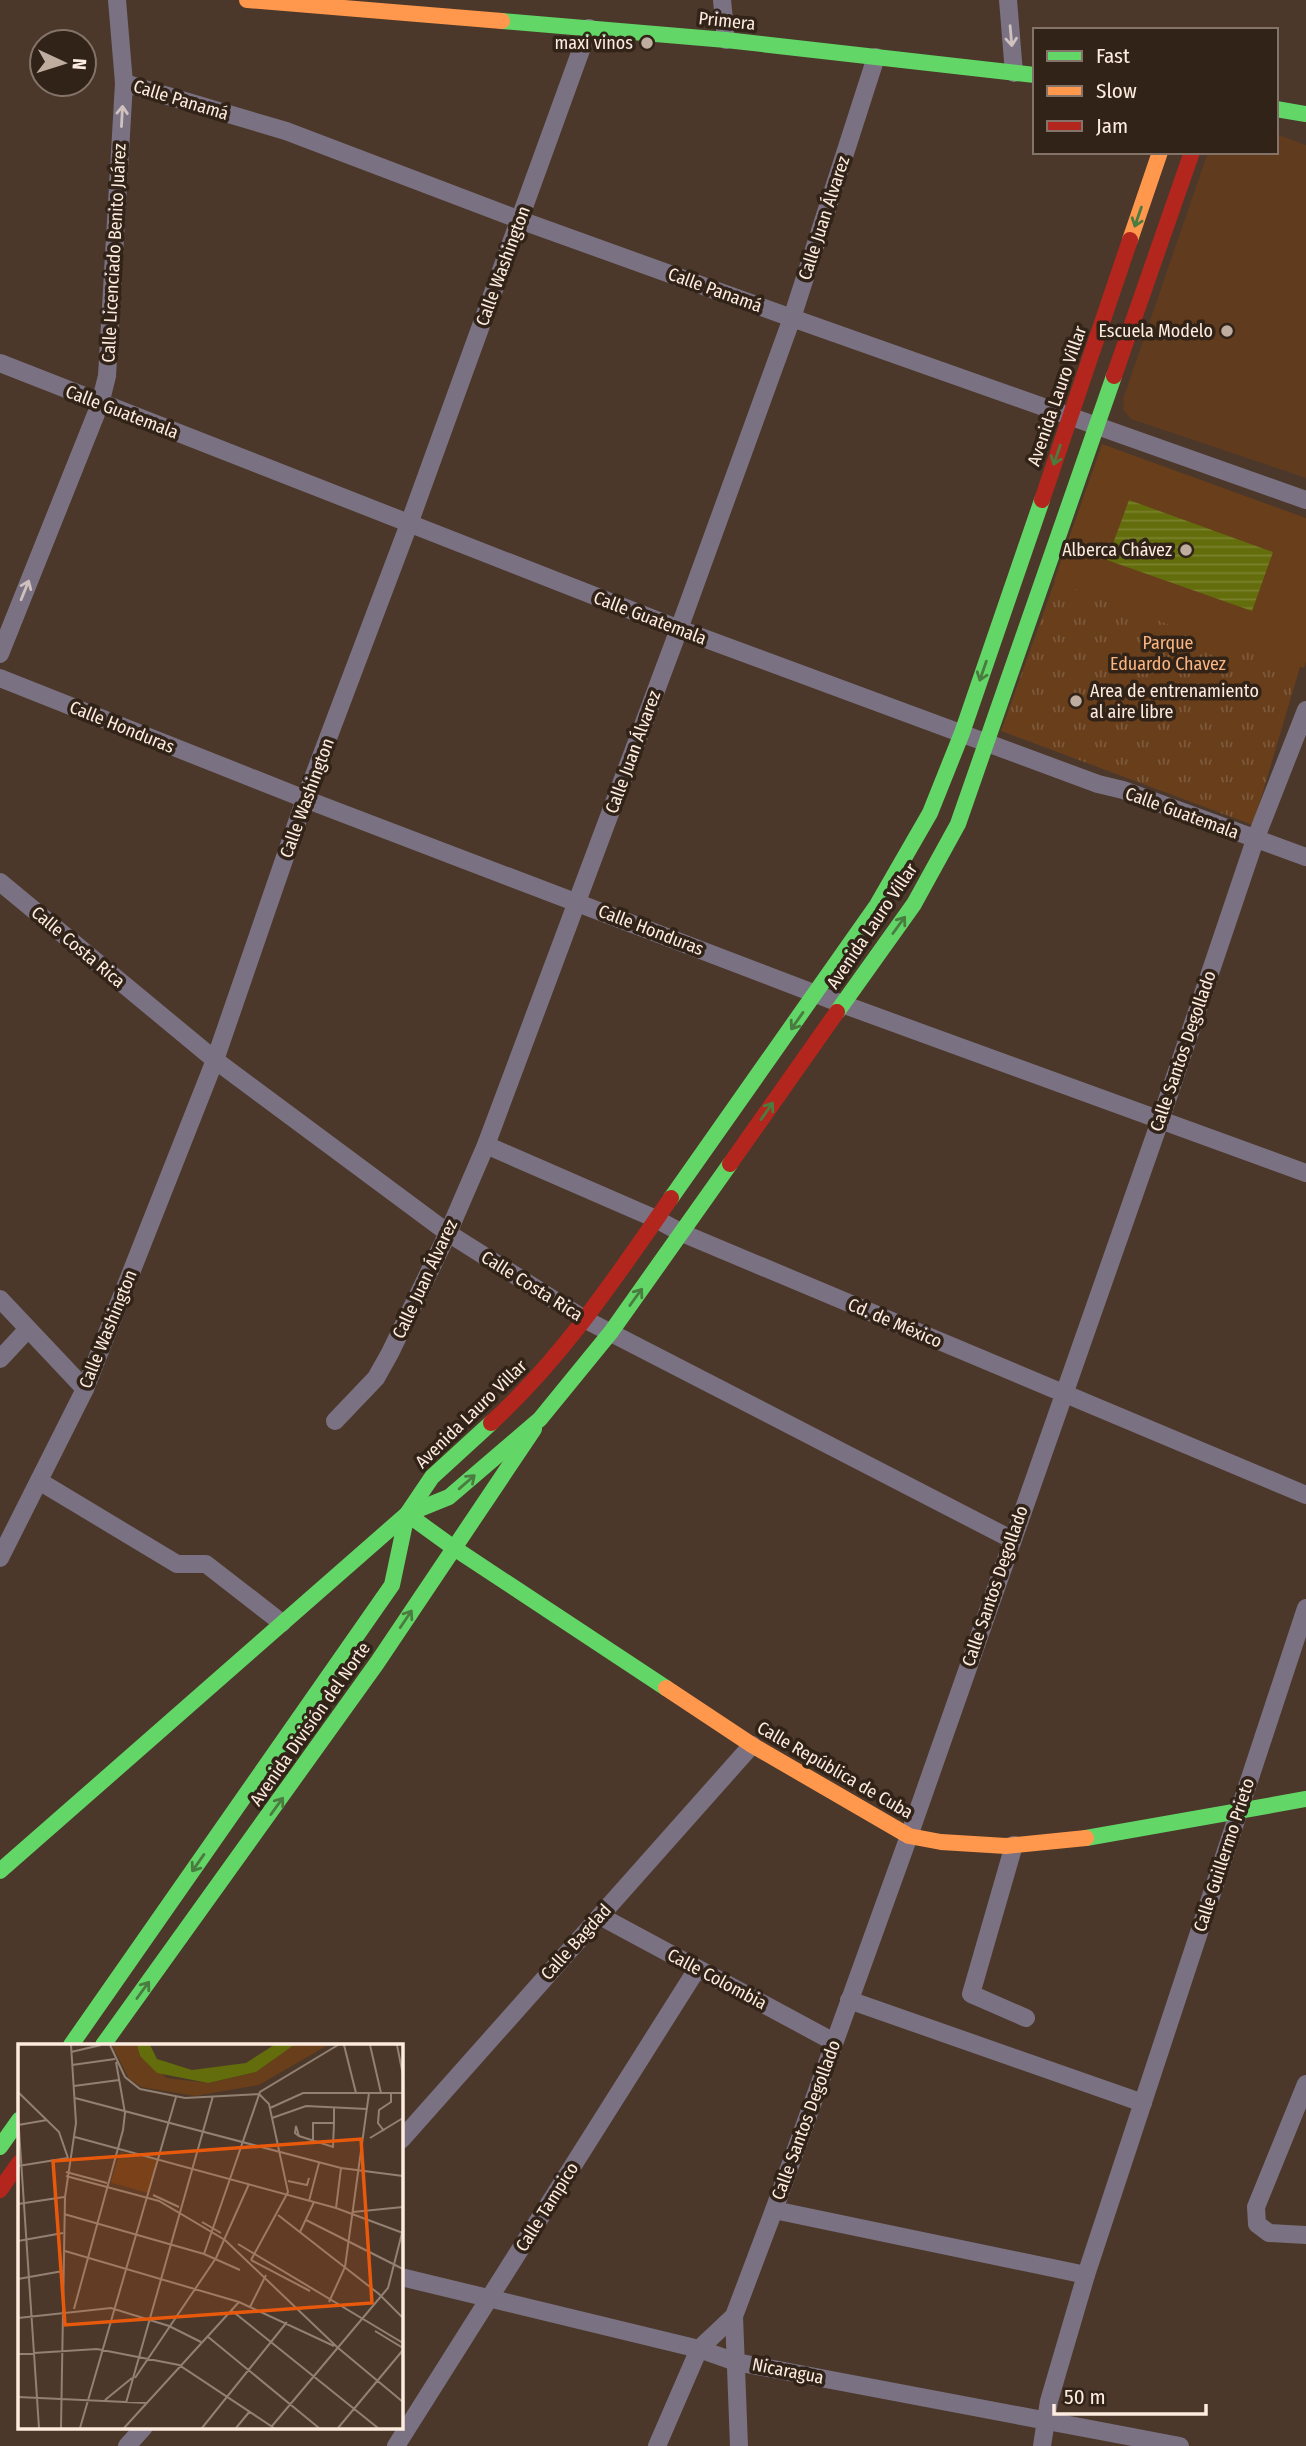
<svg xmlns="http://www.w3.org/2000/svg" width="1306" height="2446" viewBox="0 0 1306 2446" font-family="'Fira Sans Condensed',sans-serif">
	<defs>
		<pattern id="grass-tufts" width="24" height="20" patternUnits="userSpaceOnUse" patternTransform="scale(1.75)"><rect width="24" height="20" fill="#683e1b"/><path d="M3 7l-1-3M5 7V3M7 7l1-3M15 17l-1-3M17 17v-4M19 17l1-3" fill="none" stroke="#7e5a3c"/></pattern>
		<pattern id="water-rules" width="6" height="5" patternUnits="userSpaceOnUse" patternTransform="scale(1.75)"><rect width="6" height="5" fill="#636d0b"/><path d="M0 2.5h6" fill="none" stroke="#7a822e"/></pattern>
	</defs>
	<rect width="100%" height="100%" fill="#4b382a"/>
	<polygon fill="#603b1e" points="1276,134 1306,145 1306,478 1131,419 1124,411 1123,399 1208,152 1276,152"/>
	<polygon fill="url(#grass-tufts)" points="1101,453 1306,647 1253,825 1001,731"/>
	<polygon fill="#683e1b" points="1102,444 1306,518 1306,662 1304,668 1181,629 1054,581"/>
	<polygon fill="url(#water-rules)" points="1129,500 1273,552 1252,611 1107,560"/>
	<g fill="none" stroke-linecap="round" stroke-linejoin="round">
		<g stroke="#7a7182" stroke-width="18">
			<polyline points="722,0 726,40"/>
			<polyline points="1008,0 1014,73"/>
			<polyline points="124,83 286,131 520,220 792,318 1306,500"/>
			<polyline points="0,363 679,629 1098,784 1123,790 1306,857"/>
			<polyline points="0,654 100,404 107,376 124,83 117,0"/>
			<polyline points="0,678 305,799 842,1004 1306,1173"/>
			<polyline points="0,882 215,1060 448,1233 586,1320 1011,1539"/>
			<polyline points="486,1145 656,1219 682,1233 1306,1495"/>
			<polyline points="0,1299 85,1389"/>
			<polyline points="0,1359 28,1329"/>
			<polyline points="335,1421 376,1378 390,1353 448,1233 486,1145 679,629 792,318 876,57"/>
			<polyline points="39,1481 177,1564 206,1564 282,1623"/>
			<polyline points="0,1558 85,1389 215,1060 305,799 409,524 589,28"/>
			<polyline points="1014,1845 971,1994 1026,2018"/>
			<polyline points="600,1916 834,2042"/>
			<polyline points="849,2000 1143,2103"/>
			<polyline points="1306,2084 1256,2207 1257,2224 1269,2233 1306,2235"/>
			<polyline points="401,2140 752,1745"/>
			<polyline points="774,2210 1086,2275"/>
			<polyline points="401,2277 699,2349 736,2362 1180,2446"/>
			<polyline points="734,2316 739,2446"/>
			<polyline points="127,2446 144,2427"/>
			<polyline points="396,2446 697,1969"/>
			<polyline points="657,2446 699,2349 734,2316 774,2210 909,1836 1160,1121 1255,840 1306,710"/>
			<polyline points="1042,2446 1049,2401 1086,2275 1306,1608"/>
		</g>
		<g stroke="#63d668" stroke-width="16">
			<polyline points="502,21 726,40 1035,75"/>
			<polyline points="1276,109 1306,114"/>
			<polyline points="837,1012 914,904 958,824 1114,376"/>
			<polyline points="671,1198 877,905 930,813 962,733 1042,500"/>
			<polyline points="407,1514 449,1497 540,1419 611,1332 730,1164"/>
			<polyline points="1086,1838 1306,1799"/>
			<polyline points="0,1871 407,1514 432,1477 491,1423"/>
			<polyline points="71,2045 392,1585 407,1514 454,1548 666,1688"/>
			<polyline points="103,2045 377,1663 534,1429"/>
			<polyline points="0,2147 19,2120"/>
		</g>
		<g stroke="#ff974d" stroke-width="16">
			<polyline points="247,0 502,21"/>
			<polyline points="1130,240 1160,152"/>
			<polyline points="666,1688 752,1745 909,1836 941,1842 1006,1846 1086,1838"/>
		</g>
		<g stroke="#b3261e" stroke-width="16">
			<polyline points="1114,376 1192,152"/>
			<polyline points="1042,500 1130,240"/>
			<polyline points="730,1164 837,1012"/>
			<path d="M491,1423C563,1357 616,1277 671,1198"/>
			<polyline points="0,2190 19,2163"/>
		</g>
	</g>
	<defs><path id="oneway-shaft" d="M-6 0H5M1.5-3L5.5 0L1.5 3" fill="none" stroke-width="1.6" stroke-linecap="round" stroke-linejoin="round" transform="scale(1.75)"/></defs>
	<g stroke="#cfc1be">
		<use href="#oneway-shaft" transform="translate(1011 36) rotate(85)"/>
		<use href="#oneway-shaft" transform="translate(122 116) rotate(-87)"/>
		<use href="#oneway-shaft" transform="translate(25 590) rotate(-68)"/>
	</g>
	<g stroke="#4a7c40">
		<use href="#oneway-shaft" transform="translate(1138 217) rotate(109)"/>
		<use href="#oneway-shaft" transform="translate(1057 455) rotate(109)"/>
		<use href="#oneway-shaft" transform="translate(983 671) rotate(109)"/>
		<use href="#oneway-shaft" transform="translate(899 925) rotate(-54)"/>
		<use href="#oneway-shaft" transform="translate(797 1021) rotate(125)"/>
		<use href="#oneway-shaft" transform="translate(767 1111) rotate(-55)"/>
		<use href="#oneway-shaft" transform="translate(636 1297) rotate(-54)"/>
		<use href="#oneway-shaft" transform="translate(467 1482) rotate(-41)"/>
		<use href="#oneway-shaft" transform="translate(406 1619) rotate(-56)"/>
		<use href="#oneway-shaft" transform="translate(277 1806) rotate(-54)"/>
		<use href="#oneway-shaft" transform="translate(198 1863) rotate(125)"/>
		<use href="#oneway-shaft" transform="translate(143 1990) rotate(-54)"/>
	</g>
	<g fill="#bfada0" stroke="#322318" stroke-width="2.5">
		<circle cx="647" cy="43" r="7"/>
		<circle cx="1227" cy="331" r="7"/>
		<circle cx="1186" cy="550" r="7"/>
		<circle cx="1076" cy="701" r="7"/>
	</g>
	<g text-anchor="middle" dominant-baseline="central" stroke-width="7" stroke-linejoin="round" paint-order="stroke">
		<g font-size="18" fill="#fdecdf" stroke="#322318">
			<text transform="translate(727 21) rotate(6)">Primera</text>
			<text transform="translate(181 100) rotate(17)">Calle Panamá</text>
			<text transform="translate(824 218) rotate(-72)">Calle Juan Álvarez</text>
			<text transform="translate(114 253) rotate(-87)">Calle Licenciado Benito Juárez</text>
			<text transform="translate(503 266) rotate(-70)">Calle Washington</text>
			<text transform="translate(715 290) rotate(20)">Calle Panamá</text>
			<text transform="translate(1057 396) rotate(-71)">Avenida Lauro Villar</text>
			<text transform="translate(122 412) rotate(21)">Calle Guatemala</text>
			<text transform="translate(650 618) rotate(21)">Calle Guatemala</text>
			<text transform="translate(122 727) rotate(22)">Calle Honduras</text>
			<text transform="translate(633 752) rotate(-70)">Calle Juan Álvarez</text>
			<text transform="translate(307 798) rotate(-70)">Calle Washington</text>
			<text transform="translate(1182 813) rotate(20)">Calle Guatemala</text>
			<text transform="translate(872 926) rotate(-56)">Avenida Lauro Villar</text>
			<text transform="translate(651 930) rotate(21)">Calle Honduras</text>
			<text transform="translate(78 947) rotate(40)">Calle Costa Rica</text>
			<text transform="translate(1183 1051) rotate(-71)">Calle Santos Degollado</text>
			<text transform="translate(425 1279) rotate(-65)">Calle Juan Álvarez</text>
			<text transform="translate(532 1286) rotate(32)">Calle Costa Rica</text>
			<text transform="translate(895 1323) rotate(23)">Cd. de México</text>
			<text transform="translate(108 1329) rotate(-68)">Calle Washington</text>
			<text transform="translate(471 1414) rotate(-44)">Avenida Lauro Villar</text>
			<text transform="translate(995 1586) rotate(-71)">Calle Santos Degollado</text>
			<text transform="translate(310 1724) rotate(-55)">Avenida División del Norte</text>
			<text transform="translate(835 1770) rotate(30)">Calle República de Cuba</text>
			<text transform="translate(1224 1855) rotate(-72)">Calle Guillermo Prieto</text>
			<text transform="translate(576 1942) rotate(-48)">Calle Bagdad</text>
			<text transform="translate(717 1979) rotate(28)">Calle Colombia</text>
			<text transform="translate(806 2120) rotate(-70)">Calle Santos Degollado</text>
			<text transform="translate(547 2207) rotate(-58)">Calle Tampico</text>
			<text transform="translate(788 2371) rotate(11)">Nicaragua</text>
		</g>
		<g font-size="18" fill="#fdecdf" stroke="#322318" text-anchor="end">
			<text x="633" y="43">maxi vinos</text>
			<text x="1213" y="331">Escuela Modelo</text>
			<text x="1172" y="550">Alberca Chávez</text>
			<text x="1090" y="691" text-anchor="start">Area de entrenamiento<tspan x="1090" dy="21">al aire libre</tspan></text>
		</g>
		<g font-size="18" fill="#fbb580" stroke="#322318">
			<text x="1168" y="643">Parque<tspan x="1168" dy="21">Eduardo Chavez</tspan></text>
		</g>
	</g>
	<g transform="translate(18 2044)">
		<rect width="385" height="385" fill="#4b382a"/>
		<path d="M94,1H119L122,12L149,34L190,39L238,28L276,1H310L241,41L177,52L123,43L111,35ZM103,108L139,116L130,149L94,139Z" fill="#683e1b"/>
		<path d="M102,107L119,111L111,143L93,138Z" fill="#683e1b"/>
		<path d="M119,1H132L139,15L174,26L228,19L256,1H276L238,28L190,39L139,29L122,12Z" fill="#636d0b"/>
		<path fill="none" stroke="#928072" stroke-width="2" d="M92,1L107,33L122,45L167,54L241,50M326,1L338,49M352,1L363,49M379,1L385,31M53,8L83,1M54,21L97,15M56,42L101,36M0,48L41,88L50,114M57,54L323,124L385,132M252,64L285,49H385M0,71L21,384M254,74L288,62L349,65M0,81L29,76M366,87L360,79L361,66L373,58V49M281,92L278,82L277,89L281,92L315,103L316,79M57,93L318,164L385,189M352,94L385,74M295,97V79H316V63M0,122L50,114M48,128L89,139M48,132L141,157L207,196L319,303L385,358M270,137L289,141L291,134M135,151L161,163M291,157L301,119M0,160L46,153M318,164L323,124M335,168L385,163M46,170L186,210L222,226M260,171L361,250L385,274M288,176L385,225M184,178L203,189M282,188L296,158M0,197L45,189M220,200L385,299M47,207L221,258L316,302M186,210L242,48L320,1M233,216L270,148L251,60L241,50M233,216L292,247M0,235L45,227M311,258L327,223L351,49M232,263L248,231M56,265L105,86L107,69L98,18M213,266L360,384M0,274L93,264L151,282L183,298M357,287L385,304M189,292L301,384M0,310L79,305L161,321L256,384M117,334L198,214L231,140M0,353L129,359M87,356L114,334M108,359L195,52M254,382L370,244L384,189M43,384L47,153L58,79L53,1M62,384L158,53M106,384L221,258M184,384L269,278M218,384L232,367M320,384L385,306"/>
		<path fill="#e8590c" fill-opacity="0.15" stroke="#e8590c" stroke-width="3.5" d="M343,95L354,259L47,281L35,117Z"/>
		<rect width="385" height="385" fill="none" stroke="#fdecdf" stroke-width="3.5"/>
	</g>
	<rect x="1033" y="28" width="245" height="126" fill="#322318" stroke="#837368" stroke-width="2"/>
	<rect x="1047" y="51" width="35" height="10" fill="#63d668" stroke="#837368" stroke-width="2"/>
	<text x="1096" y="63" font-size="21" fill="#fdecdf">Fast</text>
	<rect x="1047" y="86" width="35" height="10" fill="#ff974d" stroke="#837368" stroke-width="2"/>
	<text x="1096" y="98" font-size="21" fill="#fdecdf">Slow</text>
	<rect x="1047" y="121" width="35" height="10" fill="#b3261e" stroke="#837368" stroke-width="2"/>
	<text x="1096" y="133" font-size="21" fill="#fdecdf">Jam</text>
	<g transform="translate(63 63) rotate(94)"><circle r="33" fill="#322318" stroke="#837368" stroke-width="2"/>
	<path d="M0-5L12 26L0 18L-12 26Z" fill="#bfada0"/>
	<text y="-10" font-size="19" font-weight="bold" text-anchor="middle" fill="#fdecdf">N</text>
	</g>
	<path d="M1054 2404v10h152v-10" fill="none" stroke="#fdecdf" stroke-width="3.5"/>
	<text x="1064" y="2404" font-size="21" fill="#fdecdf" stroke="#322318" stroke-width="5" paint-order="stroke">50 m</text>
</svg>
